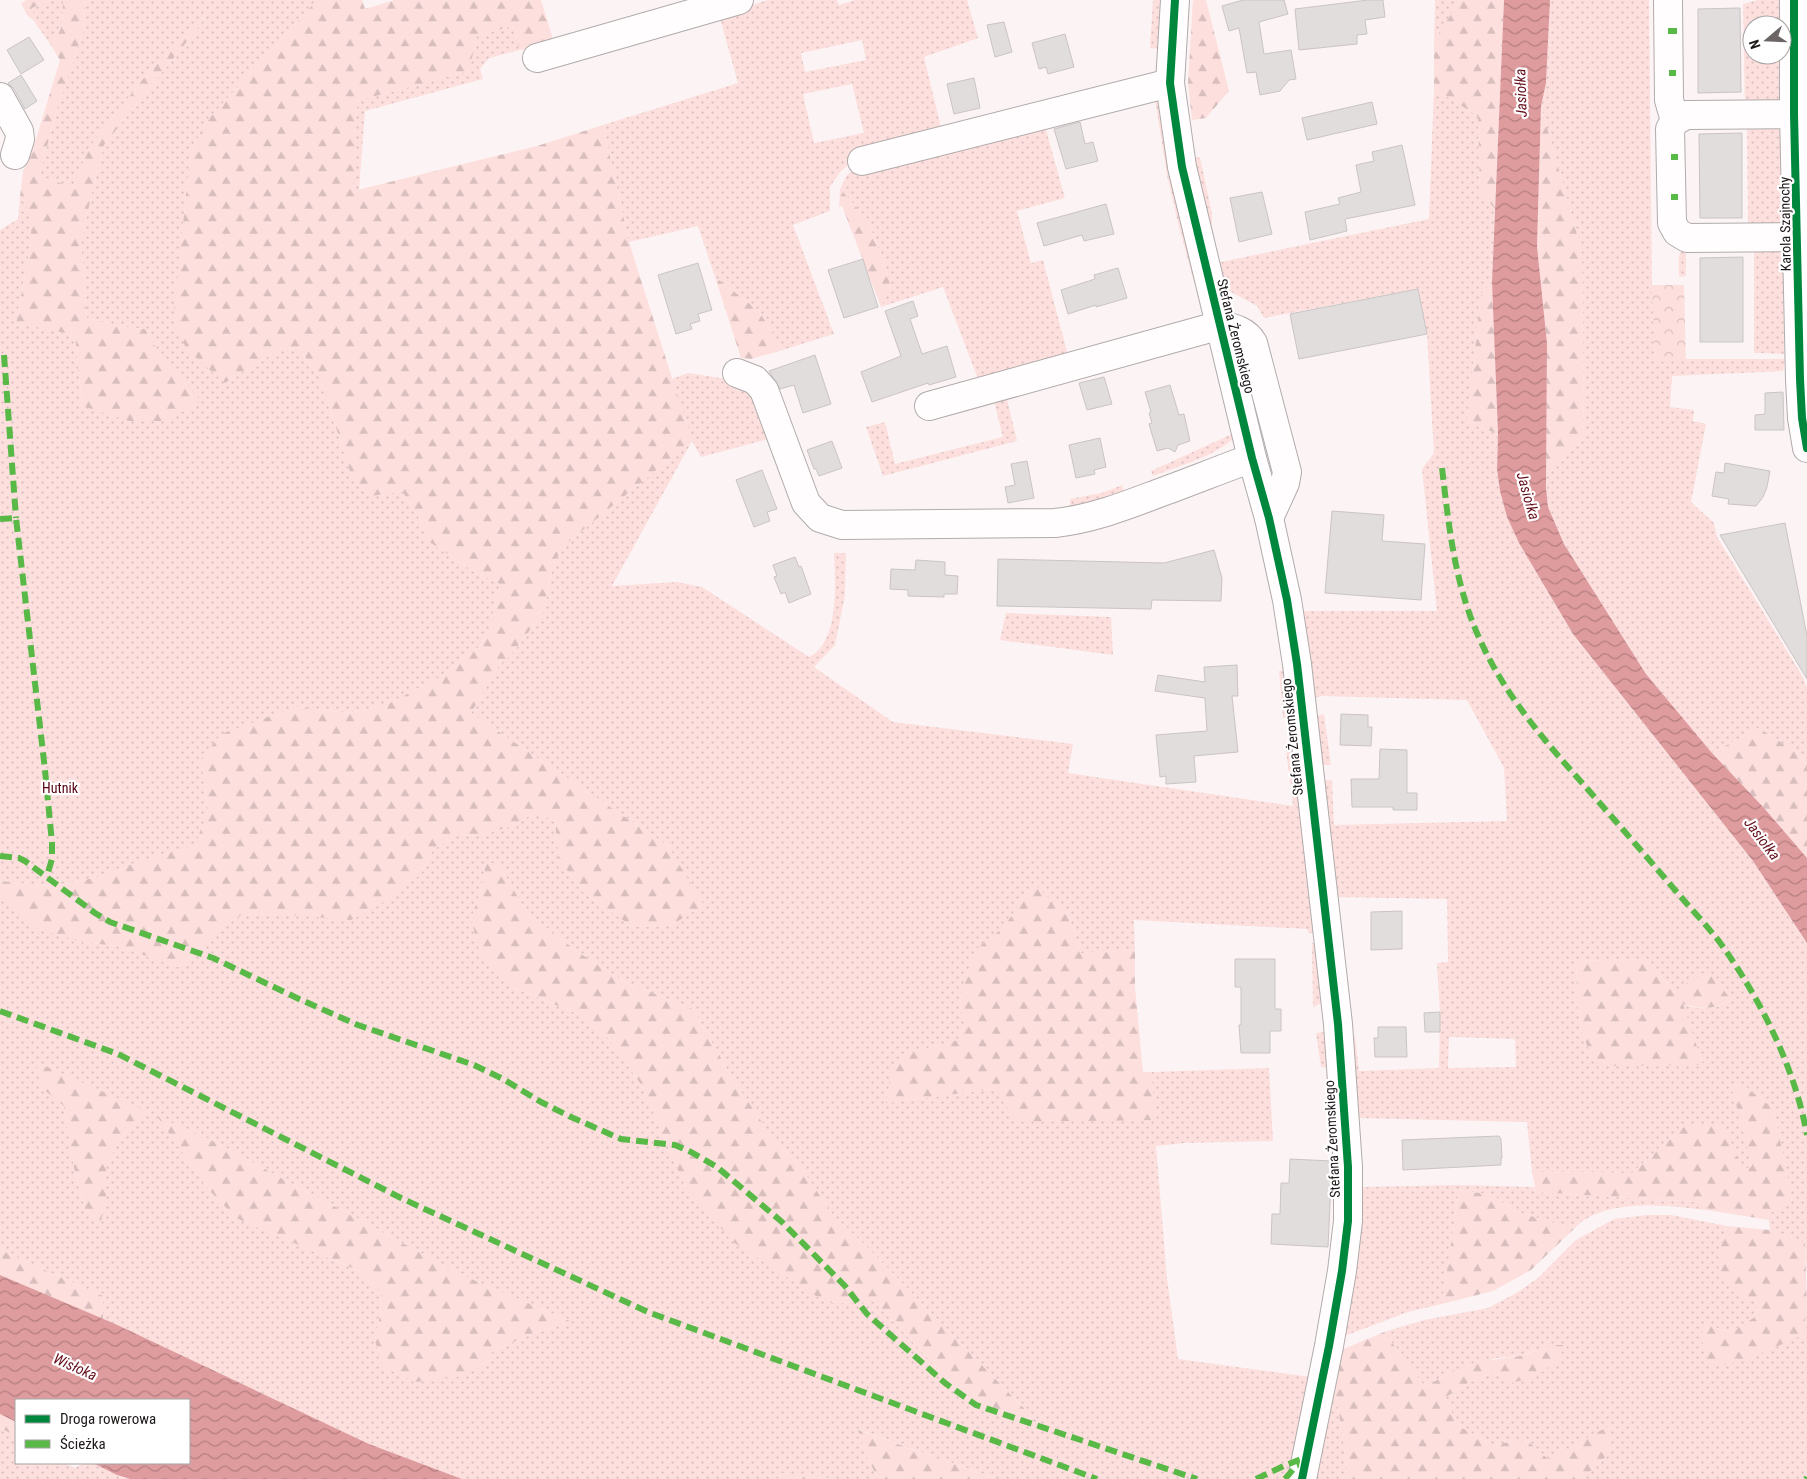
<svg xmlns="http://www.w3.org/2000/svg" width="1807" height="1479" viewBox="0 0 1807 1479" font-family="'Roboto Condensed',sans-serif">
	<defs>
		<pattern id="grass-dots" width="8" height="8" patternUnits="userSpaceOnUse" patternTransform="scale(1.25)"><rect width="8" height="8" fill="#fddfde"/><path d="M2 2h.1M6 6h.1" fill="none" stroke="#d8bfbe" stroke-width="1.8" stroke-linecap="round"/></pattern>
		<pattern id="forest-firs" width="22" height="20" patternUnits="userSpaceOnUse" patternTransform="scale(1.25)"><rect width="22" height="20" fill="#fddfde"/><path d="M5 1l3.5 6h-7zM16 11l3.5 6h-7z" fill="#d8bfbe"/></pattern>
		<pattern id="park-crowns" width="20" height="18" patternUnits="userSpaceOnUse" patternTransform="scale(1.25)"><rect width="20" height="18" fill="#fddfde"/><path d="M2 6a3 3 0 1 1 6 0M12 15a3 3 0 1 1 6 0" fill="none" stroke="#d8bfbe"/></pattern>
		<pattern id="water-waves" width="16" height="10" patternUnits="userSpaceOnUse" patternTransform="scale(1.25)"><rect width="16" height="10" fill="#df9c9e"/><path d="M0 5q4-4 8 0t8 0" fill="none" stroke="#b47e80"/></pattern>
	</defs>
	<rect width="100%" height="100%" fill="#fcf4f4"/>
	<g fill="url(#grass-dots)" fill-rule="evenodd">
		<path d="M50,0H63C62,19 65,31 50,44L34,21L32,8Z"/>
		<polygon points="86,0 317,0 204,124 190,156 181,244 225,383 281,348 299,349 320,377 353,481 372,496 402,491 419,518 428,541 470,569 500,584 489,630 480,646 440,677 392,702 349,713 296,707 201,759 208,810 196,845 129,865 99,877 54,886 0,881 0,230 18,219 20,197 32,214 31,243 16,322 75,335 82,406 201,401 164,361 145,329 121,327 87,318 81,242 94,184 104,145 201,24 206,13 143,79 89,148 73,187 39,176 57,110 83,32"/>
		<path d="M768,0H837L839,5L855,0H967L978,38L924,57L943,136L854,160L840,172L830,187V211L793,225L834,334L783,350L759,311L715,277L698,226L629,242L603,125L738,83L719,15ZM862,40L866,60L805,72L801,53ZM852,84L864,133L814,143L803,94Z"/>
		<polygon points="1153,0 1162,0 1159,49 1150,48"/>
		<polygon points="1435,0 1460,0 1434,41"/>
		<polygon points="1550,0 1649,0 1652,285 1655,361 1686,361 1686,359 1785,359 1783,371 1672,376 1670,407 1694,410 1693,421 1706,424 1691,502 1714,523 1717,537 1803,677 1807,688 1807,764 1798,753 1759,728 1712,753 1646,674 1564,544 1548,507 1546,477 1584,438 1582,252 1541,106 1546,83"/>
		<polygon points="1758,0 1780,0 1781,25 1752,25 1752,55 1781,55 1781,104 1745,108 1743,4"/>
		<polygon points="512,26 520,50 489,58 480,69 483,79 365,111 359,190 352,191 357,101 469,71 477,36"/>
		<path d="M1434,89L1478,116L1480,191L1495,209L1492,282L1481,294L1467,422L1498,434L1497,469L1500,491L1507,517L1519,543L1573,634L1753,861L1807,943V1276L1805,1243L1770,1230L1768,1214L1792,1201L1774,1109L1742,1084L1731,1085L1753,1166L1742,1170L1699,1126H1685L1632,1173L1532,1172L1527,1122L1354,1118L1349,1037L1355,1036L1359,1071L1439,1068L1440,1012L1437,963L1448,962L1447,899L1332,897L1320,781L1332,780L1334,825L1507,821L1504,768L1467,700L1321,696L1311,699L1300,611H1437L1422,469L1434,453L1427,334L1418,289L1264,318L1257,306L1224,288L1216,263L1429,219ZM1644,959L1675,991L1732,1001C1713,1009 1703,1011 1682,1004L1703,1065L1581,1031L1577,1002L1576,961ZM1449,1037L1515,1039L1516,1067L1448,1068Z"/>
		<polygon points="1154,93 1165,95 1201,280 1194,282 1178,223 1167,175"/>
		<polygon points="1043,119 1065,198 1017,211 1031,263 1043,260 1070,363 981,387 943,287 881,307 890,285 886,268 867,219 840,189 847,175 853,170"/>
		<polygon points="1747,125 1781,128 1781,130 1782,228 1748,230"/>
		<polygon points="1200,157 1212,214 1211,241 1192,159"/>
		<path d="M1686,245V276L1679,277C1679,266 1676,251 1686,245Z"/>
		<polygon points="1754,248 1780,248 1783,252 1784,354 1754,353"/>
		<path d="M688,373L733,380L748,385L776,437L701,457L692,441L612,586L677,582L702,587L809,657C840,642 835,583 834,553H846L845,595L835,645L814,667L893,722L1073,744L1068,773L1293,806L1285,742L1293,743L1316,931L1309,934L1307,929L1134,920L1135,950L1081,953L1069,917L1033,884L1004,927L975,951L959,1002L965,1022L958,1040L901,1055L886,1103L994,1089L1153,1120L1152,1072L1269,1068L1273,1141L1185,1143L1156,1146L1167,1278L1178,1359L1311,1377L1294,1446L1293,1479H997L859,1430L868,1459L878,1479H830L781,1473L778,1479H462L369,1444L103,1319V1296L0,1250V894L11,903L82,942L117,946L178,967L192,956L217,929L242,915L278,914L420,875L433,850L454,835L479,836L515,825L537,811L555,822L559,859L584,893L633,927L670,926L703,905L668,846L471,713L500,664L511,655L543,613L554,562L567,543L692,441L672,379ZM486,863H498L527,913L578,952L625,982L693,1009L734,1081L775,1141L799,1165L833,1215L870,1250L1047,1432L972,1405L875,1302L827,1303L685,1186L642,1086L610,1040L578,1014L512,987L471,919L482,886ZM64,1106L146,1111L120,1138L105,1168L106,1202L101,1221L85,1209L74,1168ZM158,1117L211,1140L462,1275L572,1322L534,1333L493,1351L484,1365L375,1341L380,1315L381,1293L359,1271L236,1218L208,1189Z"/>
		<polygon points="1005,391 1017,441 883,476 866,427 885,422 895,464 1003,437 992,393"/>
		<path d="M1231,404L1236,436C1215,457 1181,465 1153,476L1151,471L1232,434L1225,407Z"/>
		<polygon points="1122,485 1124,492 1071,513 1070,499 1102,493"/>
		<polygon points="1006,613 1111,617 1113,655 1000,640"/>
		<polygon points="1279,671 1288,671 1294,718 1283,718"/>
		<polygon points="1324,714 1331,765 1319,765 1313,717"/>
		<polygon points="1312,943 1318,944 1324,1002 1313,1007"/>
		<polygon points="1327,1032 1331,1068 1321,1067 1316,1033"/>
		<path d="M1459,1185L1535,1187L1536,1192L1698,1202L1713,1211C1674,1206 1604,1196 1574,1229L1514,1211L1493,1195L1459,1190L1442,1304L1408,1312L1342,1337L1358,1187Z"/>
		<polygon points="1647,1215 1671,1215 1727,1226 1718,1255 1739,1295 1758,1303 1755,1317 1736,1329 1721,1331 1706,1320 1701,1338 1803,1335 1807,1305 1807,1479 1582,1479 1609,1454 1548,1459 1530,1443 1514,1441 1493,1445 1462,1428 1443,1399 1471,1381 1493,1373 1511,1383 1536,1350 1520,1356 1497,1358 1452,1371 1425,1387 1384,1332 1424,1320 1488,1308 1518,1292 1538,1278 1576,1240 1614,1219"/>
		<polygon points="1334,1381 1348,1473 1347,1479 1307,1479"/>
		<path d="M0,1428L16,1436V1463H66L75,1468C90,1456 101,1467 115,1474C120,1477 125,1478 130,1479H0Z"/>
	</g>
	<g fill="url(#forest-firs)">
		<polygon points="27,0 50,0 32,8 34,21 27,15 21,3"/>
		<path d="M63,0H86L83,32L57,110L39,176L73,187L89,148L143,79L206,11L201,24L104,145L94,184L81,242L87,318L121,327L145,329L164,361L201,401L167,421H129L82,406L75,335L16,323L31,243V214L20,197L23,172L36,139L60,60L50,44C65,31 62,19 63,0Z"/>
		<polygon points="317,0 362,0 365,9 395,0 541,0 555,46 520,50 512,26 477,36 469,71 357,101 353,191 537,146 603,125 629,242 692,441 567,543 554,562 543,613 511,655 500,664 471,713 668,846 704,905 670,926 633,927 584,893 559,859 555,822 537,811 515,825 479,836 454,835 433,850 420,875 384,902 351,920 278,914 242,915 217,929 192,956 178,967 117,946 82,942 36,928 0,894 0,881 54,886 99,877 129,865 195,845 208,810 201,759 221,734 296,707 349,713 392,702 440,677 480,646 489,630 500,584 470,569 428,541 419,518 402,491 372,496 353,481 320,377 299,349 281,348 225,383 187,350 173,321 190,156 204,124"/>
		<polygon points="1193,0 1206,0 1229,91 1206,118 1192,120 1188,83"/>
		<polygon points="1460,0 1504,0 1495,209 1480,191 1478,116 1434,89 1434,41"/>
		<polygon points="1541,106 1582,252 1584,438 1546,477 1547,343 1537,246"/>
		<polygon points="840,189 867,219 886,268 890,285 881,307 842,206 839,207"/>
		<polygon points="715,277 759,311 783,350 751,359 741,358"/>
		<polygon points="1492,282 1498,434 1467,422 1481,294"/>
		<polygon points="1759,728 1798,753 1807,764 1807,858 1764,808 1712,753"/>
		<polygon points="486,863 498,863 527,913 578,952 625,982 693,1009 734,1081 775,1141 799,1165 833,1215 870,1250 1048,1433 972,1405 875,1302 827,1303 733,1242 685,1186 642,1086 610,1040 578,1014 512,987 481,957 471,919 482,886"/>
		<polygon points="1033,883 1069,917 1081,953 1135,950 1135,987 1143,1072 1152,1072 1154,1120 1017,1122 994,1089 886,1103 891,1073 901,1055 958,1040 965,1022 959,1002 975,950 1004,927"/>
		<path d="M1644,959L1675,991L1708,970L1732,1001C1710,1009 1706,1010 1683,1004L1703,1065L1596,1066L1581,1031L1577,1002L1576,961Z"/>
		<polygon points="36,1062 146,1111 120,1138 106,1168 106,1202 101,1221 85,1209 74,1168 64,1106 42,1088"/>
		<polygon points="1742,1084 1774,1109 1792,1201 1768,1214 1769,1220 1713,1211 1698,1202 1536,1192 1532,1172 1632,1173 1685,1126 1725,1126 1742,1170 1752,1166 1731,1085"/>
		<polygon points="157,1116 211,1140 462,1275 572,1322 534,1333 493,1351 484,1365 463,1376 416,1382 383,1367 375,1341 380,1315 381,1293 359,1271 236,1218 208,1189"/>
		<polygon points="1459,1190 1493,1195 1514,1211 1574,1229 1531,1270 1493,1291 1442,1304"/>
		<polygon points="1727,1226 1770,1230 1805,1243 1807,1305 1803,1335 1753,1357 1721,1366 1709,1364 1701,1338 1706,1319 1721,1331 1736,1329 1755,1317 1758,1303 1739,1295 1721,1273 1718,1255"/>
		<polygon points="0,1250 103,1296 103,1319 0,1275"/>
		<polygon points="1384,1332 1425,1387 1452,1371 1477,1362 1520,1356 1552,1345 1563,1345 1561,1358 1535,1377 1511,1383 1493,1373 1471,1381 1443,1399 1462,1428 1493,1445 1514,1441 1530,1443 1548,1459 1611,1425 1609,1454 1582,1479 1347,1479 1348,1473 1334,1381 1339,1351"/>
		<polygon points="0,1414 16,1422 16,1436 0,1428"/>
		<polygon points="858,1430 997,1479 878,1479 868,1459"/>
		<polygon points="781,1473 828,1478 830,1479 778,1479"/>
	</g>
	<polygon fill="url(#park-crowns)" points="1652,285 1684,285 1686,361 1655,362"/>
	<g fill="url(#water-waves)">
		<polygon points="1504,0 1550,0 1546,83 1541,106 1537,246 1547,343 1546,487 1548,507 1564,544 1646,674 1712,753 1764,808 1807,858 1807,943 1753,861 1573,634 1519,543 1507,517 1500,491 1497,469 1498,434 1492,282"/>
		<polygon points="0,1275 113,1323 369,1444 462,1479 130,1479 117,1475 93,1463 189,1463 189,1400 16,1400 16,1422 0,1414"/>
	</g>
	<g fill="#e2dddd" stroke="#cac4c4">
		<polygon points="1243,0 1284,0 1288,14 1259,22 1264,54 1291,50 1296,79 1289,80 1280,91 1260,95 1256,72 1247,73 1239,28 1229,31 1222,6"/>
		<polygon points="1368,0 1383,0 1385,17 1365,20 1367,34 1357,35 1357,44 1299,50 1295,9"/>
		<polygon points="1740,8 1741,92 1698,93 1698,9"/>
		<polygon points="1004,22 1012,52 995,57 987,25"/>
		<polygon points="1065,34 1074,67 1048,74 1046,67 1039,69 1032,43"/>
		<polygon points="29,37 44,60 21,74 7,50"/>
		<polygon points="21,75 37,101 25,109 14,89 8,83"/>
		<polygon points="974,78 980,108 954,114 947,84"/>
		<polygon points="1372,102 1377,124 1307,140 1302,118"/>
		<polygon points="1080,122 1085,144 1093,142 1098,161 1066,169 1054,129"/>
		<polygon points="1742,133 1742,218 1700,218 1699,134"/>
		<polygon points="1402,145 1415,205 1345,219 1347,231 1310,240 1305,212 1340,204 1338,198 1361,192 1356,165 1374,161 1372,152"/>
		<polygon points="1262,192 1272,234 1239,242 1230,198"/>
		<polygon points="1106,204 1114,234 1084,241 1082,235 1044,246 1037,223"/>
		<polygon points="1743,257 1743,342 1700,342 1700,258"/>
		<polygon points="863,259 878,307 844,318 828,270"/>
		<polygon points="698,263 712,310 698,314 700,321 690,324 692,329 676,334 658,275"/>
		<polygon points="1118,268 1127,298 1096,307 1096,305 1068,314 1061,290 1095,279 1094,275"/>
		<polygon points="1418,289 1427,334 1299,359 1290,314"/>
		<polygon points="913,301 918,316 910,319 922,354 947,346 956,377 929,385 928,383 872,402 861,372 901,356 885,311"/>
		<polygon points="815,355 831,404 803,413 794,385 780,389 769,371"/>
		<polygon points="1104,377 1112,404 1087,410 1079,383"/>
		<polygon points="1170,385 1179,415 1184,414 1190,441 1178,445 1175,452 1168,448 1157,451 1149,424 1152,423 1149,413 1151,412 1145,392"/>
		<polygon points="1783,392 1784,430 1755,430 1755,415 1765,414 1765,393"/>
		<polygon points="1100,438 1106,467 1094,470 1095,474 1076,478 1069,445"/>
		<polygon points="832,441 842,468 819,476 816,469 814,469 807,450"/>
		<polygon points="1027,461 1034,498 1008,503 1005,487 1015,485 1011,464"/>
		<polygon points="1725,463 1770,471 1767,487 1763,497 1756,506 1728,504 1729,499 1712,496 1716,472 1724,473"/>
		<polygon points="762,470 777,509 767,512 770,521 754,527 736,480"/>
		<polygon points="1332,511 1384,515 1382,541 1425,544 1421,600 1325,593"/>
		<polygon points="1785,523 1807,636 1807,679 1720,535"/>
		<polygon points="1214,550 1222,578 1221,601 1152,600 1151,609 997,606 998,559 1164,563"/>
		<polygon points="795,557 799,567 801,566 811,594 789,603 785,592 781,594 774,577 777,576 773,565"/>
		<polygon points="916,560 945,562 945,575 958,576 957,594 944,594 944,597 908,596 908,590 890,589 891,569 915,570"/>
		<polygon points="1237,665 1238,696 1232,696 1238,752 1194,756 1196,782 1166,784 1166,776 1160,777 1156,735 1207,731 1205,698 1155,691 1158,675 1205,682 1204,667"/>
		<polygon points="1341,714 1368,715 1368,727 1372,727 1371,746 1340,745"/>
		<polygon points="1380,749 1407,750 1407,793 1417,793 1417,810 1393,810 1393,807 1352,807 1351,779 1379,779"/>
		<polygon points="1402,911 1402,949 1371,950 1371,912"/>
		<polygon points="1235,959 1275,959 1275,1009 1281,1009 1281,1031 1270,1031 1270,1053 1241,1053 1239,1025 1241,1025 1241,987 1235,987"/>
		<polygon points="1440,1012 1440,1032 1425,1032 1424,1013"/>
		<polygon points="1378,1027 1406,1027 1407,1057 1375,1057 1374,1038 1378,1038"/>
		<polygon points="1499,1136 1501,1139 1502,1158 1501,1158 1501,1165 1403,1170 1402,1140"/>
		<polygon points="1290,1159 1332,1161 1328,1247 1271,1244 1272,1214 1280,1214 1281,1183 1289,1183"/>
	</g>
	<g fill="none" stroke-linecap="round" stroke-linejoin="round">
		<g stroke="#b1abab" stroke-width="30">
			<g id="minor">
				<polyline points="1175,0 1170,83 1182,167 1252,458 1269,518 1287,600 1297,664 1338,1024 1348,1167 1348,1221 1342,1271 1329,1346 1302,1479"/>
				<polyline points="1668,0 1669,100 1675,121"/>
				<polyline points="1794,0 1794,114 1800,379 1802,418 1807,448"/>
				<polyline points="537,58 739,0"/>
				<polyline points="0,97 19,131 20,139 15,155"/>
				<polyline points="1794,114 1686,115 1675,121 1670,129 1672,223 1677,232 1687,238 1798,237"/>
				<polyline points="862,161 1170,83"/>
				<path d="M737,373L755,380L764,390L806,503L820,518L842,525L1055,523C1093,519 1127,505 1162,492C1192,481 1222,469 1252,458"/>
				<path d="M929,406L1221,325C1234,328 1246,331 1253,343L1287,472L1285,483L1269,518"/>
			</g>
		</g>
		<use href="#minor" stroke="#fffdfd" stroke-width="28"/>
		<g stroke="#58b947" stroke-width="6" stroke-dasharray="12 6" stroke-linecap="butt">
			<polyline points="1668,31 1677,31"/>
			<polyline points="1669,73 1676,73"/>
			<polyline points="1671,157 1678,157"/>
			<polyline points="1671,197 1678,197"/>
			<polyline points="4,355 16,518"/>
			<path d="M1442,468C1449,528 1455,587 1481,642C1507,699 1550,747 1591,793C1621,827 1651,862 1681,897C1694,912 1709,928 1721,944C1761,1000 1795,1068 1807,1135"/>
			<polyline points="0,519 16,518 45,770 52,843 52,859 47,876"/>
			<polyline points="0,856 19,858 25,861 95,913 110,922 213,958 299,999 358,1025 474,1065 503,1079 541,1102 571,1117 621,1139 675,1145 691,1152 717,1167 782,1222 845,1286 867,1314 945,1383 976,1405 1197,1479"/>
			<polyline points="0,1011 118,1054 401,1198 648,1312 1097,1479"/>
			<polyline points="1256,1479 1286,1465 1306,1457"/>
			<polyline points="1285,1479 1296,1466 1305,1463"/>
			<polyline points="1806,1479 1807,1477"/>
		</g>
		<g stroke="#fff" stroke-width="11">
			<g id="cycleway">
				<polyline points="1175,0 1170,83 1182,167 1252,458 1269,518 1287,600 1297,664 1338,1024 1348,1167 1348,1221 1342,1271 1329,1346 1302,1479"/>
				<polyline points="1794,0 1794,114 1800,379 1802,418 1807,448"/>
			</g>
		</g>
		<use href="#cycleway" stroke="#00873e" stroke-width="8"/>
	</g>
	<g text-anchor="middle" dominant-baseline="central" stroke-width="4.5" stroke-linejoin="round" paint-order="stroke">
		<g font-size="14" fill="#1d1918" stroke="#fff">
			<text transform="translate(1785 224) rotate(-91)">Karola Szajnochy</text>
			<text transform="translate(1236 336) rotate(76)">Stefana Żeromskiego</text>
			<text transform="translate(1292 737) rotate(-96)">Stefana Żeromskiego</text>
			<text transform="translate(1332 1139) rotate(-93)">Stefana Żeromskiego</text>
		</g>
		<g font-size="14" fill="#570012" stroke="#fff">
			<text x="60" y="788">Hutnik</text>
		</g>
		<g font-size="15" font-style="italic" fill="#65101d" stroke="#fff">
			<text transform="translate(1521 93) rotate(-92)">Jasiołka</text>
			<text transform="translate(1528 496) rotate(74)">Jasiołka</text>
			<text transform="translate(1762 839) rotate(53)">Jasiołka</text>
			<text transform="translate(75 1367) rotate(24)">Wisłoka</text>
		</g>
	</g>
	<rect x="15" y="1399" width="175" height="65" fill="#ffffff" stroke="#a5a3a3"/>
	<rect x="25" y="1415" width="25" height="8" fill="#00873e" stroke="#a5a3a3"/>
	<text x="60" y="1424" font-size="15" fill="#1d1918">Droga rowerowa</text>
	<rect x="25" y="1440" width="25" height="8" fill="#58b947" stroke="#a5a3a3"/>
	<text x="60" y="1449" font-size="15" fill="#1d1918">Ścieżka</text>
	<g transform="translate(1767 40) rotate(251)"><circle r="24" fill="#ffffff" stroke="#a5a3a3"/>
	<path d="M0-4L9 19L0 12L-9 19Z" fill="#6b6665"/>
	<text y="-8" font-size="14" font-weight="bold" text-anchor="middle" fill="#1d1918">N</text>
	</g>
</svg>
